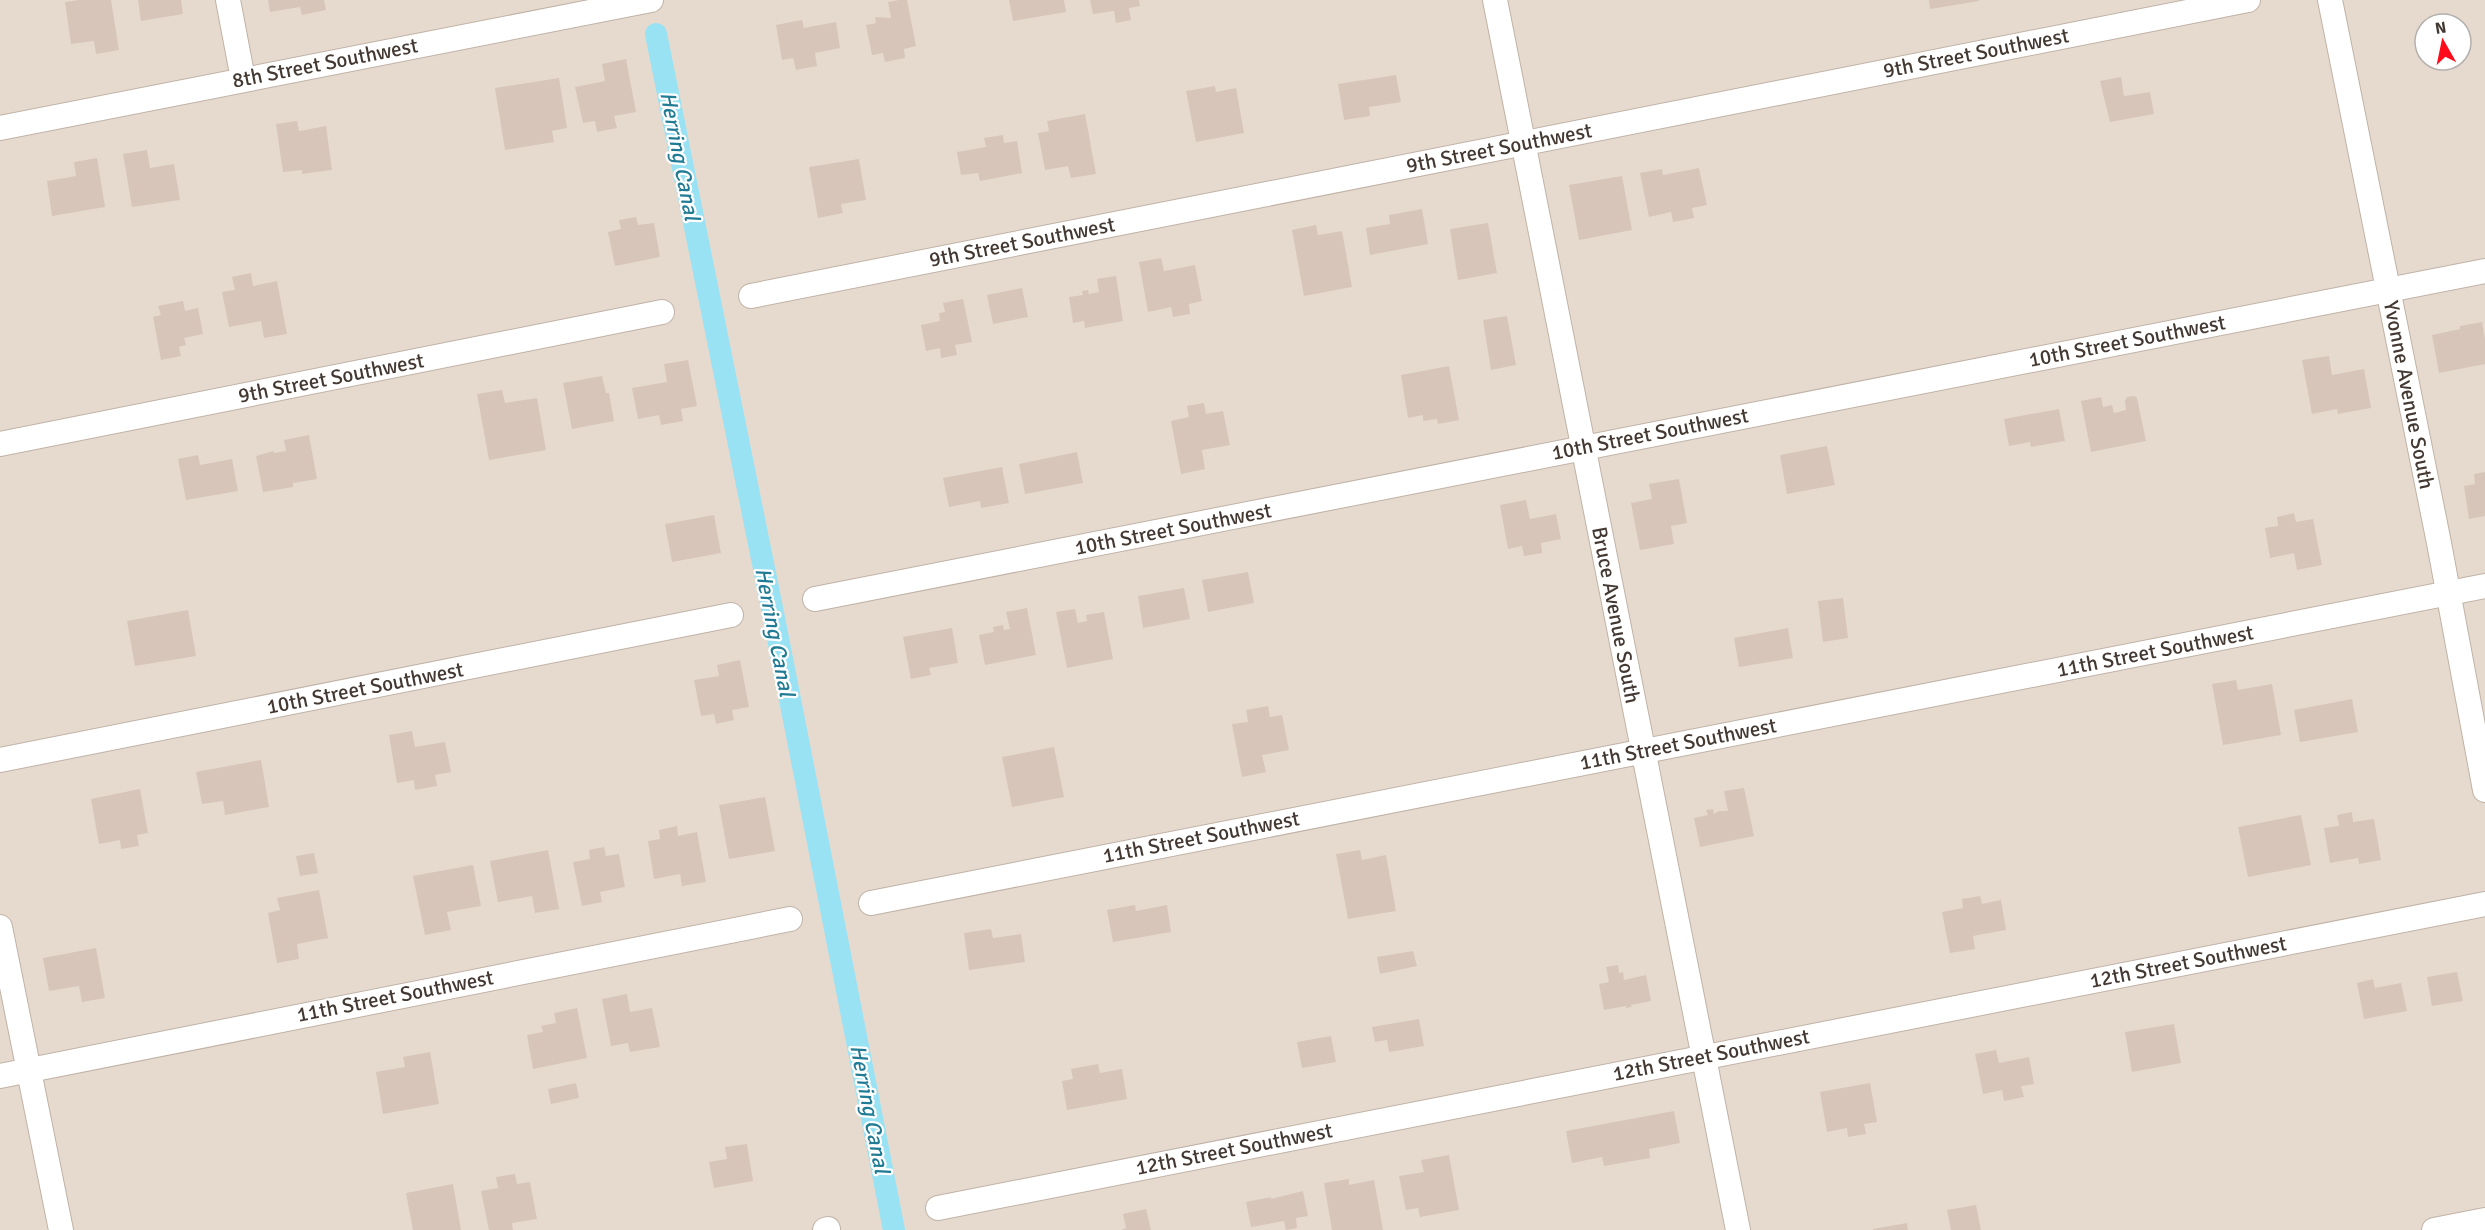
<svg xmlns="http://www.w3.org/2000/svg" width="2485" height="1230" viewBox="0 0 2485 1230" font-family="Signika,sans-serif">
	<rect width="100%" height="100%" fill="#f2e9e1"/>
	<path fill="#e6dacf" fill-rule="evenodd" d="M0,0H2485V1230H0ZM2425,24H2461V60H2425Z"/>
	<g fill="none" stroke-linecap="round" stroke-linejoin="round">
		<polyline stroke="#98e2f4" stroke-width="22" points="656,34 775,623 894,1230"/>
	</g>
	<g fill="#d7c5b9">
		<polygon points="79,0 111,0 119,50 96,54 94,41 71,44 65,2"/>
		<polygon points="138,0 181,0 183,14 141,21"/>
		<polygon points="268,0 324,0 326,10 302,15 300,7 270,12"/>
		<polygon points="899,0 907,0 916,46 904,49 905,58 885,62 883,53 872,55 866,25 876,23 875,17 891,18 888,2"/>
		<polygon points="1009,0 1064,0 1066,12 1013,21"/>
		<polygon points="1090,0 1139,0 1140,6 1129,8 1131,20 1116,23 1114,11 1093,14"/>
		<polygon points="1929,0 1979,0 1979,1 1930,9"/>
		<polygon points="802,20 804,28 836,22 840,48 815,53 817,66 796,70 793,58 782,60 776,25"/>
		<polygon points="626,59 636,112 614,116 617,128 597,132 595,121 583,123 575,87 605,81 602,64"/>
		<polygon points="1396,75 1401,102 1369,107 1370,116 1344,120 1338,84"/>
		<polygon points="2121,77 2124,96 2150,92 2154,114 2110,122 2100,81"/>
		<polygon points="559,78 567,128 552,131 554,142 505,150 495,88"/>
		<polygon points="1215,86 1216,92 1236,88 1244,133 1196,142 1186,91"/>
		<polygon points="1085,114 1096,174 1071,178 1068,166 1045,170 1038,133 1049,131 1047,121"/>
		<polygon points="297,121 299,131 326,126 332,170 302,174 302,170 283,172 276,124"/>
		<polygon points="1003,135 1004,143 1017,141 1022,173 980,181 978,173 961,175 957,152 986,147 984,138"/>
		<polygon points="147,150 150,168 174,164 180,200 132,207 123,154"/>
		<polygon points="97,158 105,207 52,216 47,181 76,176 74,162"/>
		<polygon points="859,159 866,200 841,204 843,213 818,218 809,167"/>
		<polygon points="1699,168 1707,205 1692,208 1694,218 1673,222 1671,212 1649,217 1640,173 1662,169 1663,175"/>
		<polygon points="1622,176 1632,230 1579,240 1569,185"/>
		<polygon points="1422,209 1428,244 1370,255 1366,228 1390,224 1389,215"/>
		<polygon points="636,217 638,225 654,223 660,257 615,266 608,232 621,229 619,220"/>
		<polygon points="1488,223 1497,273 1458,280 1450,229"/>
		<polygon points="1316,225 1318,235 1342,231 1352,287 1304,296 1292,230"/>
		<polygon points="1161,258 1164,271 1195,265 1202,301 1189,304 1190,314 1173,317 1171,307 1148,312 1139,262"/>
		<polygon points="251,273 253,286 277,281 287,334 264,338 261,321 229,327 222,292 235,290 232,277"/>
		<polygon points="1116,276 1123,321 1085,328 1084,321 1073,323 1069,297 1083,295 1082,291 1088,290 1089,294 1099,292 1097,279"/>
		<polygon points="1022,288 1028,317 993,324 987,295"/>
		<polygon points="963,299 972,342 955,345 957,355 941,358 940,348 926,351 921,325 940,321 939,313 945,312 943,303"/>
		<polygon points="183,301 185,311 198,308 203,334 184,338 186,345 179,347 181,356 161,360 153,317 161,315 158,306"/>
		<polygon points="1507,316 1516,365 1491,370 1483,320"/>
		<polygon points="2482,322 2485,339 2485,364 2439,373 2432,335 2460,329 2460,326"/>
		<polygon points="2329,356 2332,375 2364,369 2371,408 2338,414 2337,409 2312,414 2302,360"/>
		<polygon points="688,360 697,406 681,409 683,421 661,425 659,415 638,419 632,388 667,382 664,364"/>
		<polygon points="1449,366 1459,420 1438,424 1437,419 1423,421 1423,415 1408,418 1401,375"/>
		<polygon points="602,376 606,393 609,393 614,421 572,429 563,383"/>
		<polygon points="502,390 505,403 537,398 546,450 489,460 477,394"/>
		<polygon points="2134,396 2137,398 2146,441 2091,452 2081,401 2101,397 2103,407 2112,405 2114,413 2126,410 2125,401 2127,397"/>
		<polygon points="1204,403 1206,414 1223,411 1230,445 1202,450 1205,469 1181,474 1171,421 1189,417 1187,406"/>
		<polygon points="2059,409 2065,441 2031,447 2030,442 2009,446 2004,419"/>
		<polygon points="309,435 317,479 293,483 293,487 263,492 256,456 274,451 274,453 286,451 284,440"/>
		<polygon points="1827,446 1835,485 1787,494 1780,455"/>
		<polygon points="1077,452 1083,483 1025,494 1019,464"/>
		<polygon points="198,455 200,465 232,459 238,491 186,500 178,459"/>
		<polygon points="1002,467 1009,503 981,508 980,501 949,507 943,478"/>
		<polygon points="2485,472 2485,516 2469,519 2464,486 2475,484 2474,474"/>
		<polygon points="1679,479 1687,523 1671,526 1674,544 1640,550 1631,503 1652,499 1649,484"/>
		<polygon points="1526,500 1530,519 1556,514 1561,539 1541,543 1542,553 1524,556 1522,546 1508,549 1500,505"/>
		<polygon points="2294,513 2296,522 2313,519 2322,565 2297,570 2294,553 2270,558 2265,528 2278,526 2277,517"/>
		<polygon points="714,515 721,553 672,562 665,524"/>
		<polygon points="1248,572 1254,603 1208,612 1202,580"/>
		<polygon points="1184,588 1190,619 1143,628 1138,596"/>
		<polygon points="1843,598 1848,638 1823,642 1818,601"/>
		<polygon points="1027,608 1036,655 985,665 979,635 994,632 993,627 1003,625 1004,630 1010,629 1006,612"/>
		<polygon points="1075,609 1078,623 1087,621 1086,615 1104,612 1113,659 1067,668 1056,612"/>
		<polygon points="188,610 196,656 135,666 127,621"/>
		<polygon points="952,628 958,663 929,668 931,675 911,679 903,637"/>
		<polygon points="1788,628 1793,658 1739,667 1734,638"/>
		<polygon points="740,660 749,707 732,710 734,720 716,724 714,714 701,716 694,680 719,676 717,665"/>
		<polygon points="2236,680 2238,690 2272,684 2281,735 2223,745 2212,684"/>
		<polygon points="2352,699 2358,732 2300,742 2294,710"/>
		<polygon points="1268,706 1270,717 1282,715 1289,750 1262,755 1266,772 1242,777 1232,724 1248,722 1246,710"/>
		<polygon points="412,731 415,747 445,742 451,772 435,775 437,786 415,790 414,780 397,783 389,735"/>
		<polygon points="1054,747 1064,797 1012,807 1002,757"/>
		<polygon points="261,760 269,807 225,815 223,801 202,804 196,772"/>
		<polygon points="1744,788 1754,836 1700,847 1694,818 1708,815 1706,810 1713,809 1714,814 1719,811 1728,811 1724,791"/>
		<polygon points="140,789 148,833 137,835 139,846 121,849 120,840 99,844 91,799"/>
		<polygon points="765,797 775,851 729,859 719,805"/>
		<polygon points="2352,812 2353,822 2374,819 2381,860 2359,864 2358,858 2330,863 2324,828 2339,826 2337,815"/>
		<polygon points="2301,815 2311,865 2248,877 2238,827"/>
		<polygon points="677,826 678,836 697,832 706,882 682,886 680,874 654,879 648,841 660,839 659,830"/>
		<polygon points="604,847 606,856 619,854 625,887 600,892 602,902 582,906 573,862 590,859 589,850"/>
		<polygon points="548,850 559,909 535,913 532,896 498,902 490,861"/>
		<polygon points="1360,850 1362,860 1386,855 1396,911 1348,919 1336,854"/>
		<polygon points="314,853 318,873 300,876 296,856"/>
		<polygon points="473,865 481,906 447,912 451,930 425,935 413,876"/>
		<polygon points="319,890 328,938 297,944 299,959 277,963 268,913 280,910 277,898"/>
		<polygon points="1980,896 1982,904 2001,900 2006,930 1973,936 1975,949 1950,953 1942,912 1963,908 1962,899"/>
		<polygon points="1135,905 1136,911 1167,905 1171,932 1113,942 1107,910"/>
		<polygon points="991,929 993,938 1021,934 1025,962 969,970 964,933"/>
		<polygon points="96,948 105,998 82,1002 79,986 49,991 43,958"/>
		<polygon points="1413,951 1417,966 1380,974 1377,957"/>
		<polygon points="1618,965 1619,973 1623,972 1624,980 1646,975 1651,1001 1631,1005 1632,1007 1626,1008 1626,1006 1604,1010 1599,984 1609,982 1606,967"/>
		<polygon points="2457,972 2463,1001 2432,1006 2427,977"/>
		<polygon points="2373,979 2375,988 2401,983 2407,1011 2364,1019 2357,983"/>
		<polygon points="627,994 630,1012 652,1008 660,1047 630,1052 628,1043 611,1046 602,999"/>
		<polygon points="577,1008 587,1058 533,1069 527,1035 543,1032 541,1026 556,1023 554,1013"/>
		<polygon points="1419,1019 1424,1046 1389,1052 1387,1040 1375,1042 1372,1027"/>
		<polygon points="2174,1024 2181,1063 2132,1072 2125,1032"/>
		<polygon points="1331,1036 1336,1062 1302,1068 1297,1042"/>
		<polygon points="1996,1050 1999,1063 2029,1057 2034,1084 2021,1086 2024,1097 2004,1101 2002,1090 1983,1094 1975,1054"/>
		<polygon points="430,1052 439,1104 383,1114 376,1072 405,1067 403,1057"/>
		<polygon points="1098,1064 1100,1073 1122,1069 1127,1099 1067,1110 1062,1081 1073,1079 1071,1069"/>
		<polygon points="576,1083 579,1098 551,1104 548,1089"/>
		<polygon points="1870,1083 1877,1122 1864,1124 1866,1134 1848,1137 1847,1128 1827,1132 1820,1092"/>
		<polygon points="1674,1111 1680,1143 1649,1149 1650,1158 1604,1166 1602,1157 1572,1163 1566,1131"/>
		<polygon points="747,1144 753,1181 714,1188 709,1162 727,1159 725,1147"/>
		<polygon points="1449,1155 1459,1210 1420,1217 1418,1208 1406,1210 1399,1176 1424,1172 1421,1160"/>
		<polygon points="515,1174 517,1184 530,1182 537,1219 512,1223 513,1230 489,1230 481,1191 498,1188 496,1177"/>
		<polygon points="1349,1179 1349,1185 1374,1180 1383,1230 1332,1230 1324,1183"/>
		<polygon points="453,1184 461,1230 413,1230 406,1193"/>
		<polygon points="1303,1191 1308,1216 1296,1218 1297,1228 1286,1230 1284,1221 1251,1227 1246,1202 1271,1197 1271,1199"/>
		<polygon points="1976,1205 1981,1230 1951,1230 1947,1210"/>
		<polygon points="1146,1209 1151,1230 1121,1230 1126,1228 1123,1214"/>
		<polygon points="1907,1223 1908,1230 1873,1230 1873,1229"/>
	</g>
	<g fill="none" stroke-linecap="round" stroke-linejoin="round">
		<g stroke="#c0b2a6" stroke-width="26">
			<g id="street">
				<polyline points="228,0 243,79"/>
				<polyline points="1495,0 1738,1230"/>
				<polyline points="2330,0 2439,543 2485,790"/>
				<polyline points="0,128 651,0"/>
				<polyline points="751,296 2248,0"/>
				<polyline points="0,444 662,312"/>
				<polyline points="815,599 2485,271"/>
				<polyline points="0,760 731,615"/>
				<polyline points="871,903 2485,586"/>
				<polyline points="0,927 61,1230"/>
				<polyline points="0,1076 790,919"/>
				<polyline points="938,1208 2485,904"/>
				<polyline points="825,1230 828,1229"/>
				<polyline points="2434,1230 2485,1220"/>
			</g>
		</g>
		<use href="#street" stroke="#fff" stroke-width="24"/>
	</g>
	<g text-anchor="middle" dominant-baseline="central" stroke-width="4.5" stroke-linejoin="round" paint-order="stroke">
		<g font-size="21" fill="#433932" stroke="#fff">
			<text transform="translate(1976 53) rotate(-11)">9th Street Southwest</text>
			<text transform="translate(325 63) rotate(-11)">8th Street Southwest</text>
			<text transform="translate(1499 148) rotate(-11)">9th Street Southwest</text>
			<text transform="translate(1022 242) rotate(-11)">9th Street Southwest</text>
			<text transform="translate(2127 341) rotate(-11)">10th Street Southwest</text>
			<text transform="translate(331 378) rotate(-11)">9th Street Southwest</text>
			<text transform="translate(2409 395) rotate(79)">Yvonne Avenue South</text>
			<text transform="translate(1650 434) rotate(-11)">10th Street Southwest</text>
			<text transform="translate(1173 529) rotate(-11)">10th Street Southwest</text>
			<text transform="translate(1616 615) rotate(79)">Bruce Avenue South</text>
			<text transform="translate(2155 651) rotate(-11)">11th Street Southwest</text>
			<text transform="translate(365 688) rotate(-11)">10th Street Southwest</text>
			<text transform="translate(1678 744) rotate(-11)">11th Street Southwest</text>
			<text transform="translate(1201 837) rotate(-11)">11th Street Southwest</text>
			<text transform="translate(2188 962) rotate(-11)">12th Street Southwest</text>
			<text transform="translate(395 996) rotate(-11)">11th Street Southwest</text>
			<text transform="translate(1711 1055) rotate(-11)">12th Street Southwest</text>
			<text transform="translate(1234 1149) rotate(-11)">12th Street Southwest</text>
		</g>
		<g font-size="22" font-style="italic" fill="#217b94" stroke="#fff">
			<text transform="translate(680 156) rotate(79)">Herring Canal</text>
			<text transform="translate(775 632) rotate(79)">Herring Canal</text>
			<text transform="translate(870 1109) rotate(79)">Herring Canal</text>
		</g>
	</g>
	<g transform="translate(2443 42) rotate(351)"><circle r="28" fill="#ffffff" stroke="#b4b0ad" stroke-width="1.5"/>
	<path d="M0-4.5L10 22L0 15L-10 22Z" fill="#ff0b19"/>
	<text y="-9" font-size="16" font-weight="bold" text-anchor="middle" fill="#433932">N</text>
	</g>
</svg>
